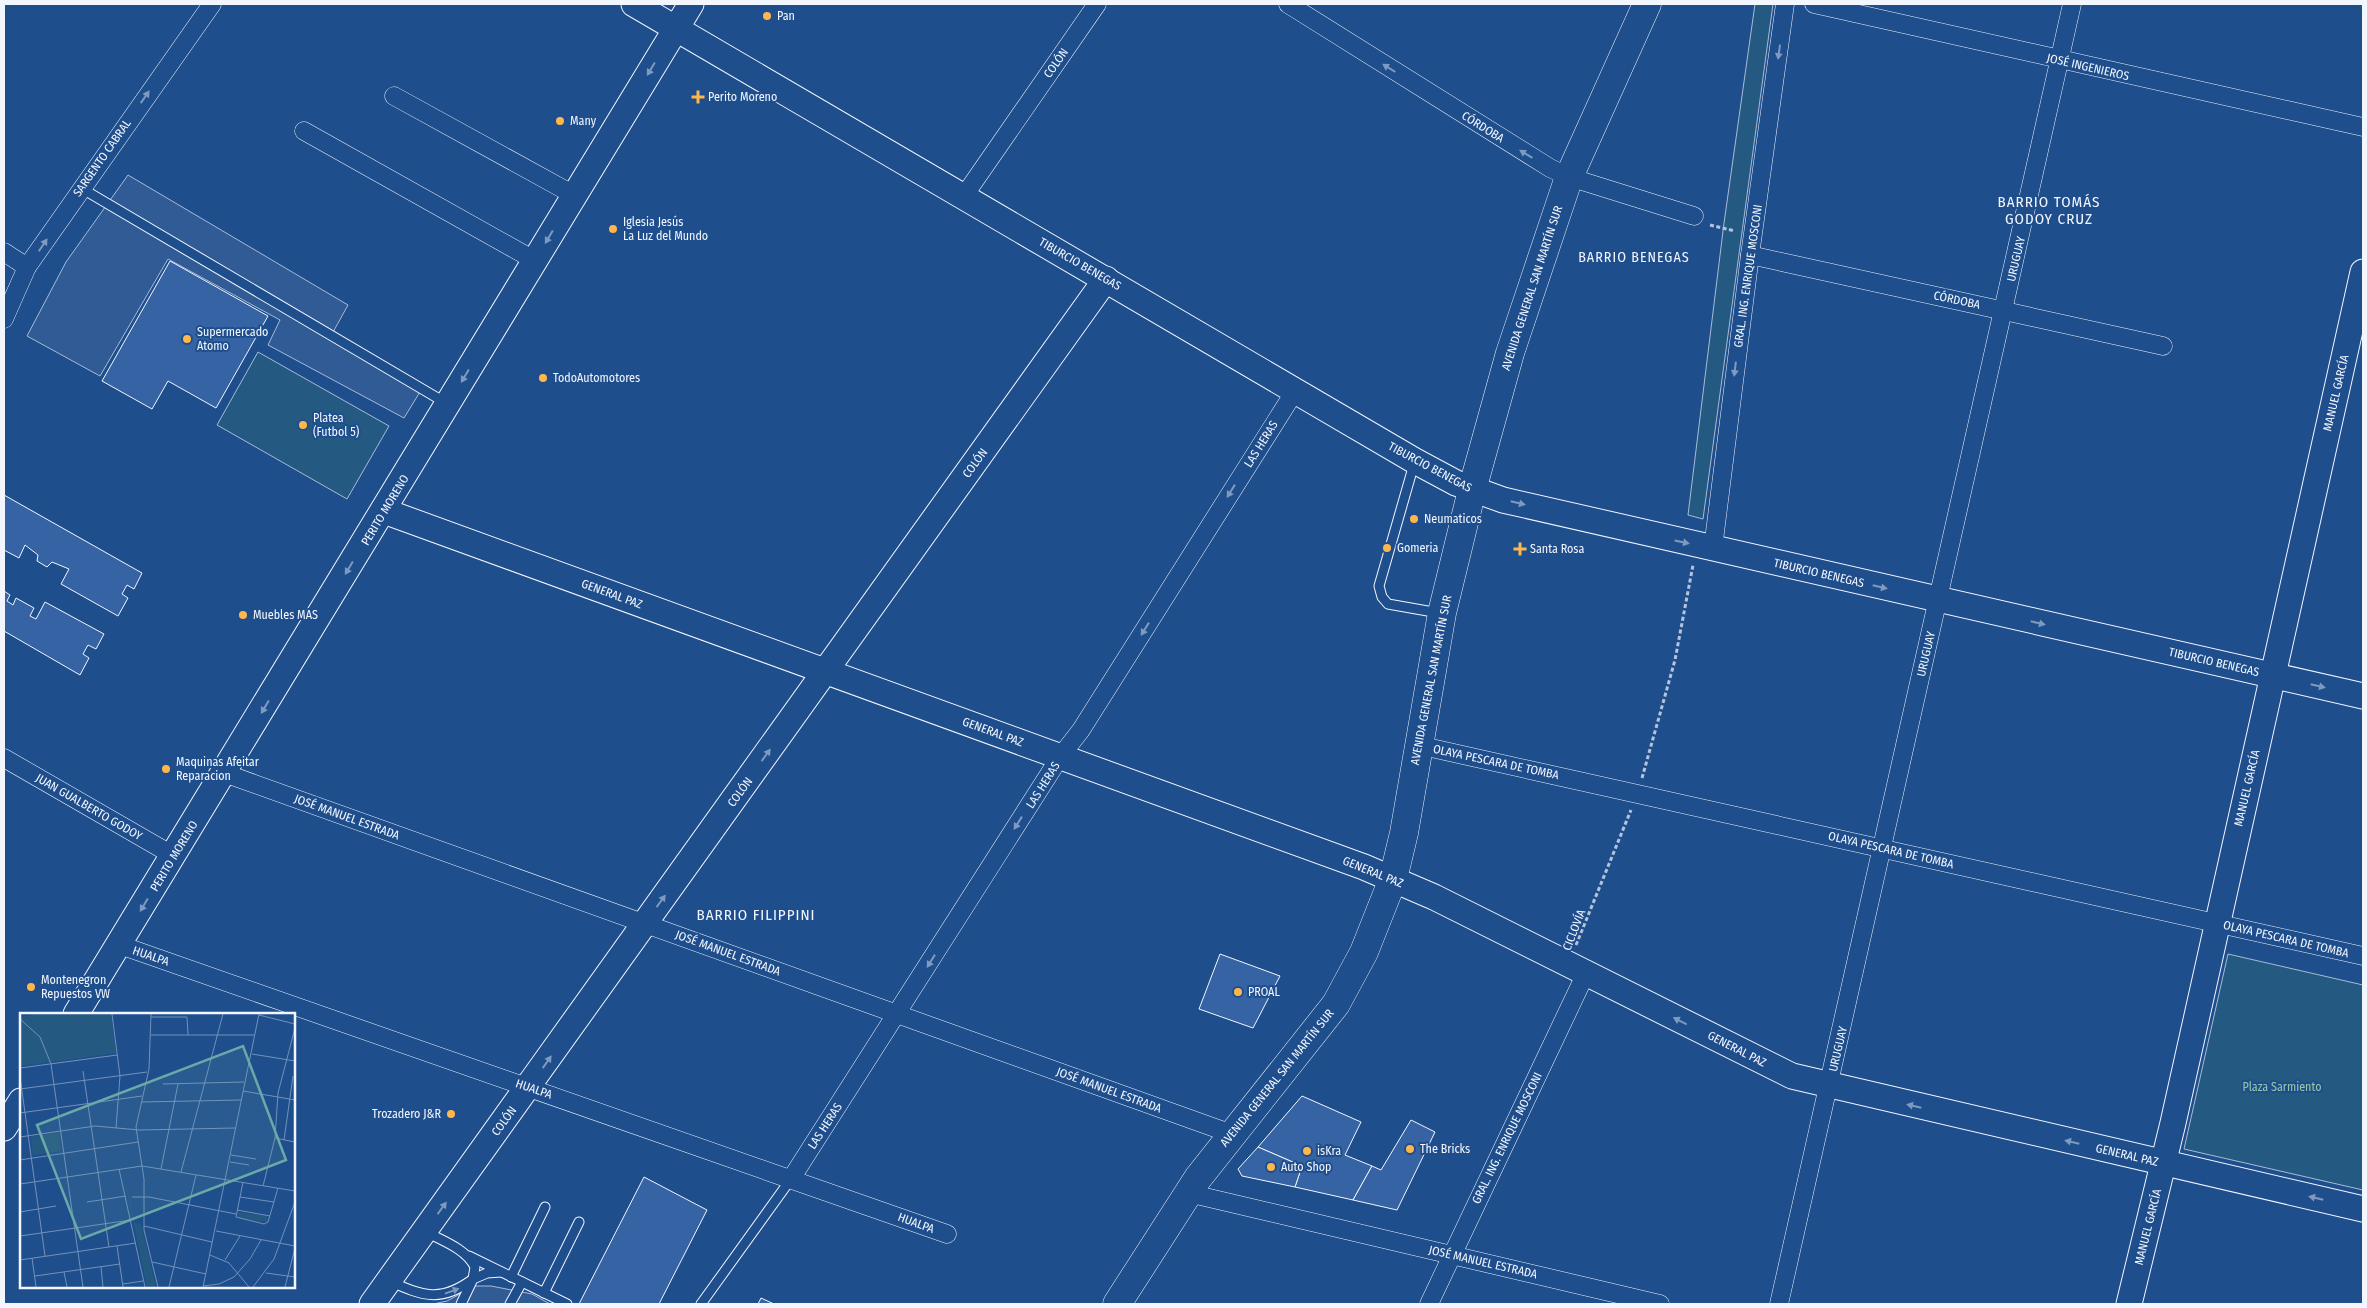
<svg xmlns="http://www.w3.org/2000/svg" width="2367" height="1308" viewBox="0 0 2367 1308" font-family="'Fira Sans Condensed',sans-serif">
	<rect width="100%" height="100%" fill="#1f4e8c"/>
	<g fill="#245a82" stroke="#a8bbd7">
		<polygon points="1755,4 1773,4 1703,519 1688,515 1724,223"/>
		<polygon points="258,352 389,426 347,499 217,425"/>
		<polygon points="2228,954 2363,985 2363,1190 2184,1149"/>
	</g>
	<g fill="#305b95" stroke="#a8bbd7">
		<polygon points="128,175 348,305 332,334 423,387 404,418 268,345 280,320 168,259 100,376 27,336 66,262"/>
		<polygon points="475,1286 491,1286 532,1294 550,1304 433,1304 447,1301"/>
	</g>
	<g fill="#3563a3" stroke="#f2f6ff">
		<polygon points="170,261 268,316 216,408 168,381 152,409 102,381"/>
		<polygon points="4,495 142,573 134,589 127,585 122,594 128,598 118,616 61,584 69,569 52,562 47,567 37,561 38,555 25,545 19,558 4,550"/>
		<polygon points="4,591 10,595 7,601 13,605 16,598 34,608 30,616 36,619 45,602 104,634 96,649 88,645 83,654 89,658 80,675 4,631"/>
		<polygon points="1220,954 1280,976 1253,1028 1199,1009"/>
		<polygon points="1302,1096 1361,1122 1345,1155 1372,1166 1353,1200 1295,1187 1302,1166 1258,1147"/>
		<polygon points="1411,1120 1435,1132 1397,1210 1353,1200 1372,1166 1381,1170"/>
		<polygon points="1258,1147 1302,1166 1295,1187 1242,1176 1238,1169"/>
		<polygon points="644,1177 707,1210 659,1304 579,1304"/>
		<polygon points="761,1298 774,1304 758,1304"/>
	</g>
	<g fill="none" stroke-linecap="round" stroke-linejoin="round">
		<g stroke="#f2f6ff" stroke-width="11">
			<g id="lane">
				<polyline points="81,188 446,403"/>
				<polyline points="1414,464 1379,586 1382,597 1388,604 1439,613"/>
				<polyline points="469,1256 567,1304"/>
				<polyline points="511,1277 545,1207"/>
				<path d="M389,1281C423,1296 441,1303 473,1279L475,1267C466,1249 443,1241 426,1232"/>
				<polyline points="544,1293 579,1222"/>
				<polyline points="461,1304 473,1279 487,1273 501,1272"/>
				<polyline points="510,1304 522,1282"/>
				<polyline points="701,1304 791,1179"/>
			</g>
		</g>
		<g stroke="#f2f6ff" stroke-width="19">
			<g id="street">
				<polyline points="1288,4 1550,168 1569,177 1694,216"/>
				<polyline points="1814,4 2363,127"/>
				<polyline points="394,96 574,195"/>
				<polyline points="304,131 534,260"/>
				<polyline points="964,196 1097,4"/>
				<polyline points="4,252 27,267"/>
				<polyline points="1750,255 2163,346"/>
				<polyline points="4,319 27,267 212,4"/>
				<polyline points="1713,548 1750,255 1785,4"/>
				<polyline points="1418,745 2363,956"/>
				<polyline points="4,758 174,856"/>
				<polyline points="224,773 1232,1134"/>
				<polyline points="120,945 947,1234"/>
				<polyline points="791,1179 1060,757 1081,730 1295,391"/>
				<polyline points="1188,1193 1660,1304"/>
				<polyline points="1429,1304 1586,973"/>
				<polyline points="1779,1304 2072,4"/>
			</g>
		</g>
		<g stroke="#f2f6ff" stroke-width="27">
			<g id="secondary">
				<polyline points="634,4 1415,461 1456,483 1503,500 2363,696"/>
				<polyline points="384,511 1364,867 1434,897 1792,1076 2363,1209"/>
				<polyline points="76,1014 691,4"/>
				<polyline points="4,1128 21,1101"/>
				<polyline points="372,1304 1106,279"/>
				<polyline points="2129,1304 2173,1123 2363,272"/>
			</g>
		</g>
		<g stroke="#f2f6ff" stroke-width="29">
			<polyline id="primary" points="1117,1304 1198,1178 1336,1004 1364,952 1393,879 1404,833 1442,613 1472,490 1510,353 1569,177 1647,4"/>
		</g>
		<g stroke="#b3c4dc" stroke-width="3" stroke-dasharray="4 2.5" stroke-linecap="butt">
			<polyline points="1710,225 1735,231"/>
			<polyline points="1642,778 1675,660 1693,565"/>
			<polyline points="1576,945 1631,810"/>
		</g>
		<use href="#lane" stroke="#1f4e8c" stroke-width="9"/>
		<use href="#street" stroke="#1f4e8c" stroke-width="18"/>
		<use href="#secondary" stroke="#1f4e8c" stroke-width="25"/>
		<use href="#primary" stroke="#1f4e8c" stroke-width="28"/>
	</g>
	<defs><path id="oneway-solid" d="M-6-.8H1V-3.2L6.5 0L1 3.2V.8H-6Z" transform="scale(1.25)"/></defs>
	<g fill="#7e9ac0">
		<use href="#oneway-solid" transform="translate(1779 52) rotate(98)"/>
		<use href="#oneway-solid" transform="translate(1389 68) rotate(-148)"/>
		<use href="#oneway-solid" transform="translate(651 69) rotate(121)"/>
		<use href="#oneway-solid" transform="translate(145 97) rotate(-55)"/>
		<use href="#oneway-solid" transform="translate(1526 154) rotate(-149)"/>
		<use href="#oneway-solid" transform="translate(549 237) rotate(121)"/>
		<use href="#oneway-solid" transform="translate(43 245) rotate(-56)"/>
		<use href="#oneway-solid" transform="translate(1735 369) rotate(97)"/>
		<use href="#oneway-solid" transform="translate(465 376) rotate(121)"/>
		<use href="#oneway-solid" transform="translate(1231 491) rotate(122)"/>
		<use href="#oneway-solid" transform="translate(1518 503) rotate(13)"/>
		<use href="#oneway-solid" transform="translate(1682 542) rotate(12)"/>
		<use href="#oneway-solid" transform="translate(349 568) rotate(121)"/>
		<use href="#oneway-solid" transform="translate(1880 587) rotate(13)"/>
		<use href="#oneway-solid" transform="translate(2038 623) rotate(13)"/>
		<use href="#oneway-solid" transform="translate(1145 629) rotate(122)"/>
		<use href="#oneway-solid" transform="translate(2318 686) rotate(13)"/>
		<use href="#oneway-solid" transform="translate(265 707) rotate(121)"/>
		<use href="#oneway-solid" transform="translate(766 755) rotate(-54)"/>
		<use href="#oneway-solid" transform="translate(1018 823) rotate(122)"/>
		<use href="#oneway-solid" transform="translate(661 901) rotate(-54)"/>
		<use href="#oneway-solid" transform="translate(144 905) rotate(121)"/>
		<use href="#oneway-solid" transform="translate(931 961) rotate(122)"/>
		<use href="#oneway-solid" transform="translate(1680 1021) rotate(-153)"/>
		<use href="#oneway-solid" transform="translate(547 1062) rotate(-55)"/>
		<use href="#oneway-solid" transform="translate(1914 1106) rotate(-167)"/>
		<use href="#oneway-solid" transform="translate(2072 1142) rotate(-167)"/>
		<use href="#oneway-solid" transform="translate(2316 1198) rotate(-167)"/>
		<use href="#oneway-solid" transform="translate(442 1208) rotate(-54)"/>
		<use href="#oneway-solid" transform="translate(452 1291) rotate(-20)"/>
	</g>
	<g fill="#ffb74d" stroke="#1f4e8c" stroke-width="2">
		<circle cx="767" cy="16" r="5"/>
		<path d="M695.5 89.5h5v5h5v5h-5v5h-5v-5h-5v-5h5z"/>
		<circle cx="560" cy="121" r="5"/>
		<circle cx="613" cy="229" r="5"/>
		<circle cx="187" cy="339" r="5"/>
		<circle cx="543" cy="378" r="5"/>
		<circle cx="303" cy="425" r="5"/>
		<circle cx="1414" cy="519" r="5"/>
		<circle cx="1387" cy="548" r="5"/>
		<path d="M1517.5 541.5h5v5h5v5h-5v5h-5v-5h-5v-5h5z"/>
		<circle cx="243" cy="615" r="5"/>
		<circle cx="166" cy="769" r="5"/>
		<circle cx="31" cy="987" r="5"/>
		<circle cx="1238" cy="992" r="5"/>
		<circle cx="451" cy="1114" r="5"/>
		<circle cx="1410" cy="1149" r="5"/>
		<circle cx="1307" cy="1151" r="5"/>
		<circle cx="1271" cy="1167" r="5"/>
	</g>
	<g text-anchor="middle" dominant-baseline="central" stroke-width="4" stroke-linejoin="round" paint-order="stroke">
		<g font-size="12" fill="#f2f6ff" stroke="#1f4e8c" text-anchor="start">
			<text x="777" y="16">Pan</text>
			<text x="708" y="97">Perito Moreno</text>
			<text x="570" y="121">Many</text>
			<text x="623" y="222">Iglesia Jesús<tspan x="623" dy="14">La Luz del Mundo</tspan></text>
			<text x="197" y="332">Supermercado<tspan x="197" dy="14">Atomo</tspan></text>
			<text x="553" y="378">TodoAutomotores</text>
			<text x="313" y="418">Platea<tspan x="313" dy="14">(Futbol 5)</tspan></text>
			<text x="1424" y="519">Neumaticos</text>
			<text x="1397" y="548">Gomeria</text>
			<text x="1530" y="549">Santa Rosa</text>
			<text x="253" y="615">Muebles MAS</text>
			<text x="176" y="762">Maquinas Afeitar<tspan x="176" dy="14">Reparacion</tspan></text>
			<text x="41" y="980">Montenegron<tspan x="41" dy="14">Repuestos VW</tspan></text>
			<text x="1248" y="992">PROAL</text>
			<text x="441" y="1114" text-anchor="end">Trozadero J&amp;R</text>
			<text x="1420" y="1149">The Bricks</text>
			<text x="1317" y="1151">isKra</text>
			<text x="1281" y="1167">Auto Shop</text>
		</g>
		<g font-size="12" fill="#f2f6ff" stroke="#1f4e8c">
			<text transform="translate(1056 63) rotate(-55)">COLÓN</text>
			<text transform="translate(2088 67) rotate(13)">JOSÉ INGENIEROS</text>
			<text transform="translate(1483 127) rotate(32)">CÓRDOBA</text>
			<text transform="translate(102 158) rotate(-55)">SARGENTO CABRAL</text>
			<text transform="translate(2016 259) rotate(-77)">URUGUAY</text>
			<text transform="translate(1080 264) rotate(30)">TIBURCIO BENEGAS</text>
			<text transform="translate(1748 276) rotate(-82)">GRAL. ING. ENRIQUE MOSCONI</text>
			<text transform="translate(1532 288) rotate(-72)">AVENIDA GENERAL SAN MARTÍN SUR</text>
			<text transform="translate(1957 300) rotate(12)">CÓRDOBA</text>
			<text transform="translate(2336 393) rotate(-77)">MANUEL GARCÍA</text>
			<text transform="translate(1261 444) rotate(-58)">LAS HERAS</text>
			<text transform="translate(975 463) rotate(-54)">COLÓN</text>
			<text transform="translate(1430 467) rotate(28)">TIBURCIO BENEGAS</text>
			<text transform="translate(385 510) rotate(-59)">PERITO MORENO</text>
			<text transform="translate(1819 573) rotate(13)">TIBURCIO BENEGAS</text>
			<text transform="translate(612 594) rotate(20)">GENERAL PAZ</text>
			<text transform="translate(1926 654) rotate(-77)">URUGUAY</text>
			<text transform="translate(2214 662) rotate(13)">TIBURCIO BENEGAS</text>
			<text transform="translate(1431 680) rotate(-79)">AVENIDA GENERAL SAN MARTÍN SUR</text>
			<text transform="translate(993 732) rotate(20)">GENERAL PAZ</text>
			<text transform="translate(1496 762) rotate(12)">OLAYA PESCARA DE TOMBA</text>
			<text transform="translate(1043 785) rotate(-58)">LAS HERAS</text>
			<text transform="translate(2247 788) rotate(-77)">MANUEL GARCÍA</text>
			<text transform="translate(740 792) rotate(-54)">COLÓN</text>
			<text transform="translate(89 807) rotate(30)">JUAN GUALBERTO GODOY</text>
			<text transform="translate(347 817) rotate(20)">JOSÉ MANUEL ESTRADA</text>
			<text transform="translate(1891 850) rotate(13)">OLAYA PESCARA DE TOMBA</text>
			<text transform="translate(174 856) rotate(-59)">PERITO MORENO</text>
			<text transform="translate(1373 872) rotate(22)">GENERAL PAZ</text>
			<text transform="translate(1574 930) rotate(-69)">CICLOVÍA</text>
			<text transform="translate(2286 939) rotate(13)">OLAYA PESCARA DE TOMBA</text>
			<text transform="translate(728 953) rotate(20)">JOSÉ MANUEL ESTRADA</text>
			<text transform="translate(151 956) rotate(19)">HUALPA</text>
			<text transform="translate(1737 1049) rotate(27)">GENERAL PAZ</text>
			<text transform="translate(1838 1049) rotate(-77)">URUGUAY</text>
			<text transform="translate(1277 1078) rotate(-51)">AVENIDA GENERAL SAN MARTÍN SUR</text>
			<text transform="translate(534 1089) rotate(19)">HUALPA</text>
			<text transform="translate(1109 1090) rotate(20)">JOSÉ MANUEL ESTRADA</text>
			<text transform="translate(504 1121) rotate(-54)">COLÓN</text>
			<text transform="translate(825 1126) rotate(-57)">LAS HERAS</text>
			<text transform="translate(1507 1138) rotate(-64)">GRAL. ING. ENRIQUE MOSCONI</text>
			<text transform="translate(2127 1155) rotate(13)">GENERAL PAZ</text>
			<text transform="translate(916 1223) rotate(20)">HUALPA</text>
			<text transform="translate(2148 1227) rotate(-76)">MANUEL GARCÍA</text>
			<text transform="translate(1483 1262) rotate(13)">JOSÉ MANUEL ESTRADA</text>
		</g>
		<g font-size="12" fill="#97c8a6" stroke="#1f4e8c">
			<text x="2282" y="1087">Plaza Sarmiento</text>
		</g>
		<g font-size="14" letter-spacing="1" fill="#f2f6ff" stroke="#1f4e8c">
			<text x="1634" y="257">BARRIO BENEGAS</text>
		</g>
		<g font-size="15" letter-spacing="1" fill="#f2f6ff" stroke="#1f4e8c">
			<text x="2049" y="202">BARRIO TOMÁS<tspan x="2049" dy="17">GODOY CRUZ</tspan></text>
			<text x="756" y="915">BARRIO FILIPPINI</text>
		</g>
	</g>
	<g transform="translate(20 1013)">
		<rect width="275" height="275" fill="#1f4e8c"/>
		<path d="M18,1H91L96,40L0,53V4ZM39,120L41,138L13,142L11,124ZM103,158L115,210L121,211L136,274H127ZM218,199L247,203V209L218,205Z" fill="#245a82"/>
		<path fill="none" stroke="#7391ba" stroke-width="1" d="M92,1L100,63L96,115M131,1L129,56L116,114L124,166V217L138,274M239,2L275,11M131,4H167L168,22M0,6L20,24L31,51L63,274M131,22H234M232,41L275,48M0,55L97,42M63,58L89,234M0,64L25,243M143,71L224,69M0,76L127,59M223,78L275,87M122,89L221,87M0,100L122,83M0,124L75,113L119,117L215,115M255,125L275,129M264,127L273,63M211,142L236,146M0,147L118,129M210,149L229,152M99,156L125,274M141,156L158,71M161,159L203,1M223,169L216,204L244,211L248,209L258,175M0,171L122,153L275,178M243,173L255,125L258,80L275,15M112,184H129L216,201M220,184L254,189M67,189L106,183M217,197L250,203M0,199L36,193M124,213L192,229M196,218L275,233M0,223L111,207M97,233L103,274M190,242L209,250L229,274M12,245L16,274M0,247L116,230M205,247L220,223M132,249L186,261M81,254L83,274M44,259L47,274M246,260L275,264M15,263L100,251M103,271L123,268M183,273L199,271L214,264L230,246L241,227M149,274L176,162M183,274L239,1M233,274L254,246L275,189M265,274L275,235"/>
		<path fill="#6aa9a8" fill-opacity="0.15" stroke="#6aa9a8" stroke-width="2.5" d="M223,33L266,147L61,226L17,112Z"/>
		<rect width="275" height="275" fill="none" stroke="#f2f6ff" stroke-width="2.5"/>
	</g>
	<rect width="2367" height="1308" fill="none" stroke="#f2f6ff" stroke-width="10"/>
</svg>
